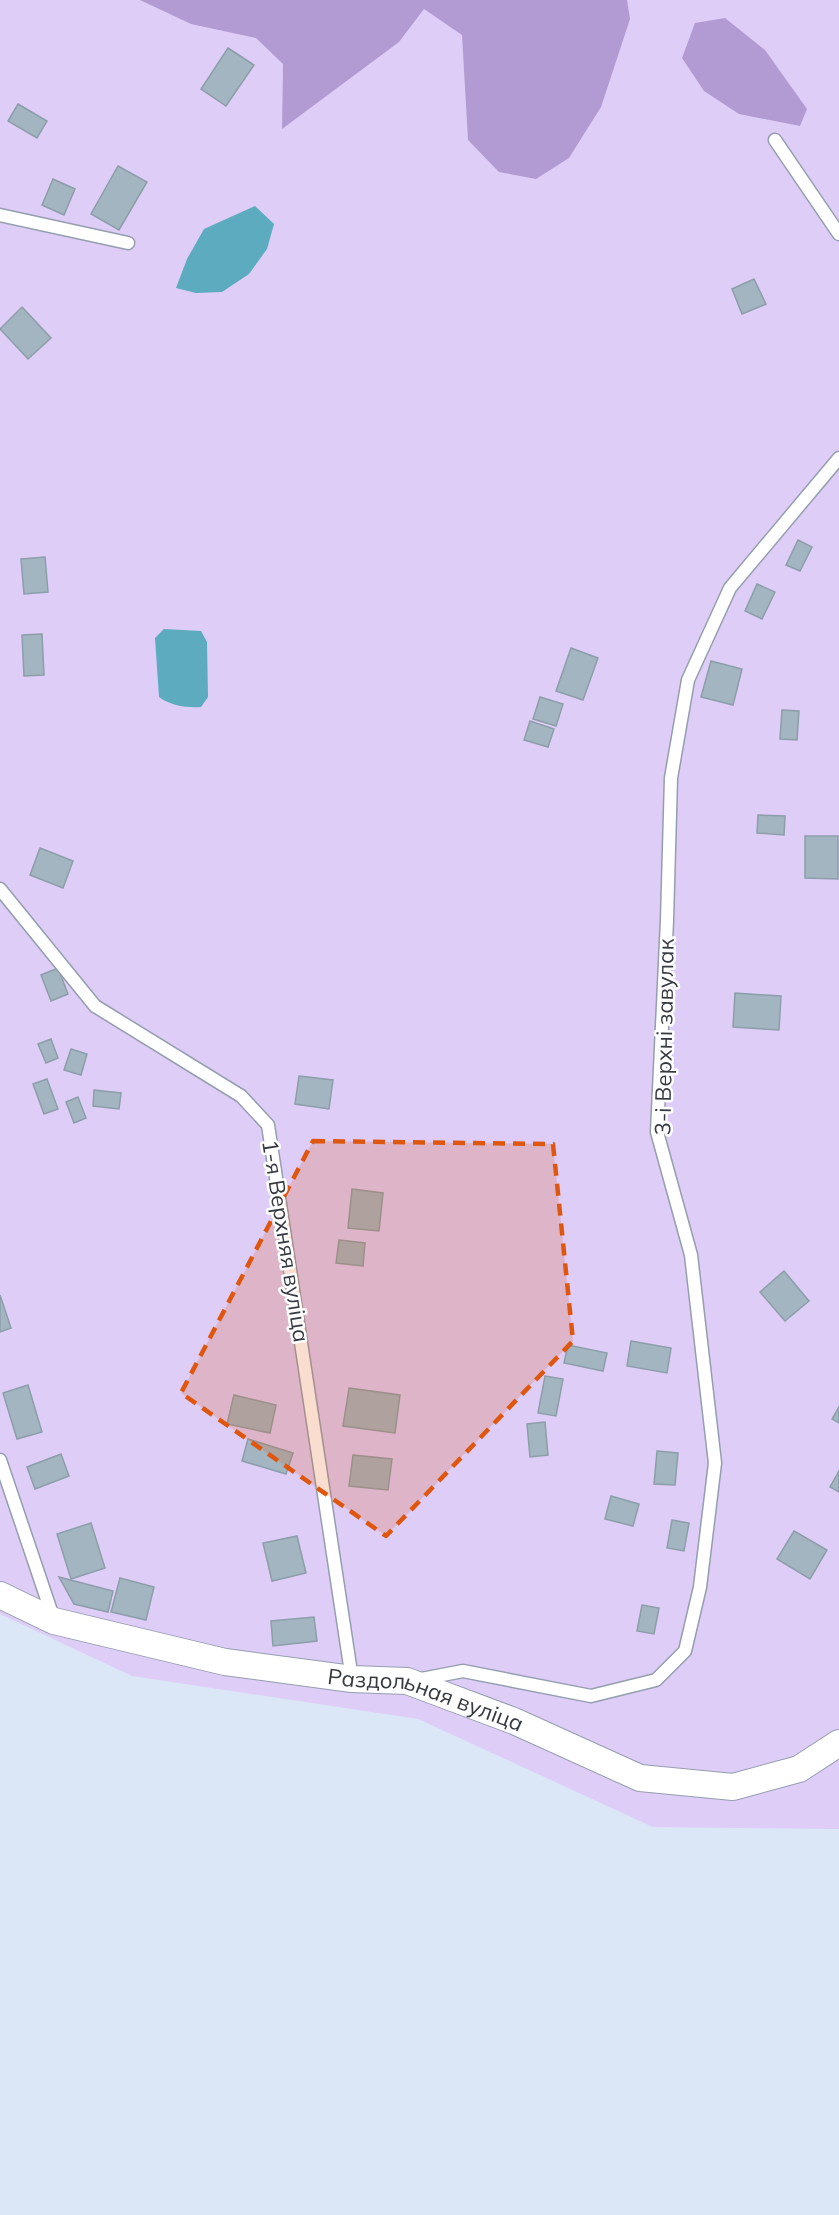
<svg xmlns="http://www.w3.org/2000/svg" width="839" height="2215" viewBox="0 0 839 2215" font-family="Mulish,sans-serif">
	<rect width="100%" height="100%" fill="#dbe6f7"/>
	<polygon fill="#decdf7" points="0,0 839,0 839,1829 653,1827 418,1719 132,1676 0,1614"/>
	<g fill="#b29bd2">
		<polygon points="140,0 627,0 630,19 601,107 569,158 536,179 499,172 468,140 462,35 424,9 399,42 282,129 283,64 256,38 191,24"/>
		<polygon points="725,18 765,50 807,109 800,126 739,114 704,91 682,58 695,23"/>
	</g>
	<g fill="#5cabbf">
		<polygon points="255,206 274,224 267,249 249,274 222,292 196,293 176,288 187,259 204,229"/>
		<path d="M164,629L201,631L207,642L208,697L201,707C187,708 171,706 159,697L155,638Z"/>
	</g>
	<g fill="#a3b5c1" stroke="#8c9ea9" stroke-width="1.5">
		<polygon points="228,48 254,65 226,106 201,89"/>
		<polygon points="18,104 47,121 37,138 8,121"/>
		<polygon points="118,166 147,182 119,230 91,214"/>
		<polygon points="53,179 75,189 64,215 42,205"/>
		<polygon points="754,279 766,304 742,314 732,289"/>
		<polygon points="22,307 51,338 28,359 0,329"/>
		<polygon points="798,540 812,547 800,571 786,565"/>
		<polygon points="45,557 48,592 24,594 21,559"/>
		<polygon points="757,584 775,592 762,619 745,611"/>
		<polygon points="42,634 44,675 24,676 22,635"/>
		<polygon points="571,648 598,658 583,700 556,691"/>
		<polygon points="711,661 742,669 733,705 701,697"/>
		<polygon points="540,697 563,704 556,726 533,719"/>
		<polygon points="782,710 799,711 797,740 780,739"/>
		<polygon points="530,721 554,729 548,747 524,740"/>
		<polygon points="758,815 785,816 784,835 757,833"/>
		<polygon points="805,836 838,836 838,879 805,878"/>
		<polygon points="40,848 73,861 63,888 30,875"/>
		<polygon points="58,968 68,994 51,1001 41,975"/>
		<polygon points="735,993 781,996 779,1030 733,1027"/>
		<polygon points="51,1039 58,1058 46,1063 38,1044"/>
		<polygon points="71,1049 87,1054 81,1075 64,1070"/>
		<polygon points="299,1076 333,1080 329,1109 295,1104"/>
		<polygon points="47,1079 58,1109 44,1114 33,1084"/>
		<polygon points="94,1090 121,1093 119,1109 93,1106"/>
		<polygon points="78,1097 86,1118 74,1123 66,1102"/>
		<polygon points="352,1189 383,1193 379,1231 348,1228"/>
		<polygon points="339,1240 365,1243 363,1266 336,1263"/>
		<polygon points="784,1271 809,1301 785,1321 760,1292"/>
		<polygon points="0,1295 11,1328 0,1332"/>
		<polygon points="631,1341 671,1348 667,1373 627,1366"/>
		<polygon points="568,1345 607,1353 603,1371 564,1363"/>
		<polygon points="545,1376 563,1379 556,1416 538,1413"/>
		<polygon points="28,1385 42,1432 17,1439 3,1393"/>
		<polygon points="349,1388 400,1395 395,1433 343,1426"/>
		<polygon points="234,1395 276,1405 270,1433 227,1424"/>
		<polygon points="839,1407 839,1423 832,1419"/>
		<polygon points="545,1422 548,1455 530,1457 527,1424"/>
		<polygon points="248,1439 293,1453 286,1474 242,1461"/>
		<polygon points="657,1451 678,1453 675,1485 654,1484"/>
		<polygon points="61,1454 69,1476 35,1489 27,1467"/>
		<polygon points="353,1455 392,1459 388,1490 349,1486"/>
		<polygon points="839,1471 839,1492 830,1487"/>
		<polygon points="611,1496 639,1504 633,1526 605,1519"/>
		<polygon points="672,1520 689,1523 684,1551 667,1548"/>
		<polygon points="91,1523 105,1568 71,1579 57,1534"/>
		<polygon points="794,1531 827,1550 810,1579 777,1559"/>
		<polygon points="297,1536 306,1573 272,1581 263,1543"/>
		<polygon points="59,1577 113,1591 108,1612 74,1604"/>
		<polygon points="120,1578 154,1587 146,1620 111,1612"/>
		<polygon points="642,1605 659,1608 654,1634 637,1631"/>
		<polygon points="314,1617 317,1641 273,1646 271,1621"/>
	</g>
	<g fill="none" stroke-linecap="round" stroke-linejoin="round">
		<g stroke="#949eae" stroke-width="15">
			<g id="service">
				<polyline points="775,140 839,234"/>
				<polyline points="0,215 128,243"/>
				<polyline points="0,889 95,1006 241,1096 268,1125 352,1679"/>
				<polyline points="0,1460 54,1620"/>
				<polyline points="416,1680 463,1671 591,1696 656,1680 685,1651 700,1587 715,1463 691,1255 657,1132 667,920 671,778 688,680 730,588 839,458"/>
			</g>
		</g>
		<g stroke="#949eae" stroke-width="28">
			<g id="minor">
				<path id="s1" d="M0,1595L54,1621L225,1662L352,1679L407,1681L514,1721L640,1778L733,1787L799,1769L839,1743"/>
			</g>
		</g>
		<use href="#service" stroke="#fff" stroke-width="12"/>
		<use href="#minor" stroke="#fff" stroke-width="26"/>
	</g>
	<path fill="#df570f" fill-opacity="0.2" stroke="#df570f" stroke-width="4.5" stroke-dasharray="12 8" stroke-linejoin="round" d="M313,1141L553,1144L573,1341L386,1536L181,1393Z"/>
	<g text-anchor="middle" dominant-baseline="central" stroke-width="5" stroke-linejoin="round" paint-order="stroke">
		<g font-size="22" fill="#353940" stroke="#fff">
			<text transform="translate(664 1037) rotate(-89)">3-і Верхні завулак</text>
			<text transform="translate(286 1241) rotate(81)">1-я Верхняя вуліца</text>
			<text stroke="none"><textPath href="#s1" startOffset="441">Раздольная вуліца</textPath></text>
		</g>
	</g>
</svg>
